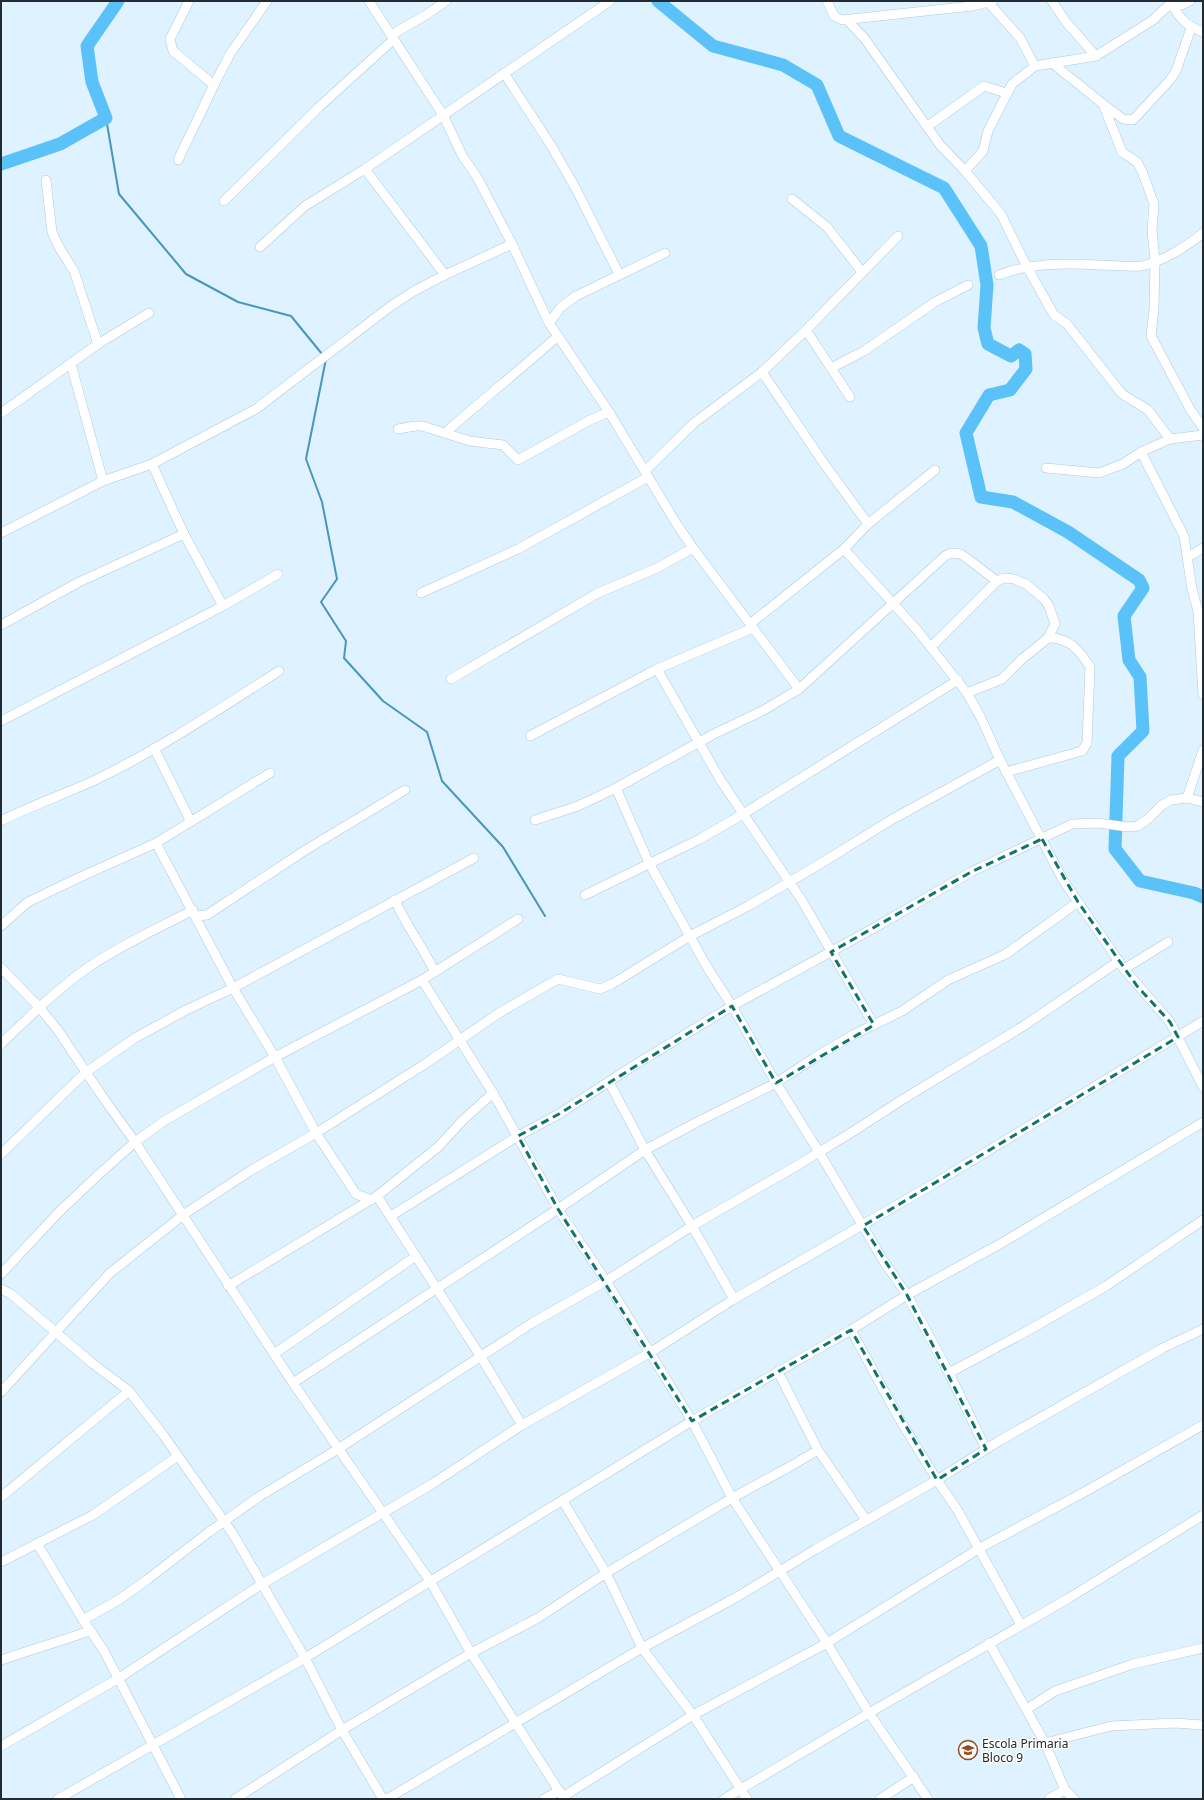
<svg xmlns="http://www.w3.org/2000/svg" width="1204" height="1800" viewBox="0 0 1204 1800" font-family="'Noto Sans',sans-serif">
	<rect width="100%" height="100%" fill="#def2ff"/>
	<g fill="none" stroke-linecap="round" stroke-linejoin="round">
		<g stroke="#4a95bd" stroke-width="2">
			<polyline points="106,118 119,194 186,274 238,302 291,316 322,354"/>
			<polyline points="326,359 306,459 322,502 337,579 321,602 346,641 344,658 383,701 427,732 442,781 503,847 545,916"/>
		</g>
		<g stroke="#5bc2f9" stroke-width="13">
			<polyline points="658,1 713,46 783,65 817,85 839,136 944,188 981,246 987,285 984,328 988,344 1011,356 1019,350 1025,354 1026,369 1010,390 989,395 966,433 981,497 1013,502 1068,532 1139,580 1143,588 1124,616 1129,660 1140,677 1143,731 1118,756 1115,849 1140,881 1194,893 1203,897"/>
			<polyline points="1,164 60,144 106,118 92,82 87,46 118,1"/>
		</g>
		<g stroke="#b1c9d8" stroke-width="10">
			<g id="minor">
				<polyline points="189,1 170,39 173,51 214,85"/>
				<polyline points="369,1 443,115 463,157 477,177 512,244 549,323 609,412 676,523 693,548 799,689 764,710 714,734 616,788 578,806 535,820"/>
				<polyline points="827,1 834,16 842,20 972,6 993,1"/>
				<polyline points="1052,1 1066,22 1096,56"/>
				<path d="M1170,1C1179,18 1185,25 1203,32"/>
				<polyline points="989,3 1020,38 1035,66"/>
				<polyline points="1175,8 1190,1"/>
				<polyline points="847,20 865,39 940,145 965,171 1001,214 1027,267 1054,315 1067,324 1122,394 1148,410 1170,439"/>
				<polyline points="391,35 426,15 446,1"/>
				<polyline points="1052,63 1103,104 1122,152 1137,162 1142,171 1154,204 1152,231 1155,261 1154,309 1151,336 1190,409 1203,428"/>
				<polyline points="504,73 552,147 576,189 619,274"/>
				<polyline points="1103,104 1123,119 1133,120 1170,80 1176,71 1191,28"/>
				<polyline points="928,126 984,86 1006,93"/>
				<polyline points="178,160 214,85 230,54 267,1"/>
				<polyline points="365,169 445,275"/>
				<polyline points="965,171 983,151 988,131 1012,84 1035,66 1096,56 1153,20 1171,3"/>
				<polyline points="46,180 52,232 60,249 74,271 98,344"/>
				<polyline points="792,199 827,227 862,272"/>
				<polyline points="224,201 319,107 394,39"/>
				<polyline points="260,247 305,206 365,169 610,1"/>
				<path d="M999,275C1030,263 1065,263 1099,265C1112,265 1128,267 1141,266C1160,263 1189,245 1203,233"/>
				<polyline points="549,323 561,307 576,296 665,253"/>
				<polyline points="806,330 850,397"/>
				<polyline points="71,364 103,481"/>
				<polyline points="831,368 864,351 935,302 968,285"/>
				<polyline points="762,372 825,465 868,524"/>
				<polyline points="1,413 98,344 149,313"/>
				<polyline points="398,429 415,426 422,426 470,441 503,445 518,460 588,421 609,412"/>
				<path d="M445,433C482,400 521,369 558,336"/>
				<polyline points="1141,452 1184,536 1192,589 1198,611 1203,695"/>
				<polyline points="152,464 184,534 223,606"/>
				<polyline points="1046,468 1099,473 1123,464 1141,452 1170,439 1203,435"/>
				<polyline points="645,471 694,423 762,372 806,330 898,236"/>
				<polyline points="1,533 103,481 152,464 256,409 391,306 414,291 445,275 512,244"/>
				<polyline points="844,549 917,630 967,693 981,718 1000,760 1063,880 1124,969 1170,1022 1203,1087"/>
				<polyline points="1188,557 1203,548"/>
				<polyline points="421,593 518,549 648,477"/>
				<polyline points="750,624 844,549 868,524 935,470"/>
				<polyline points="1,625 79,582 184,534"/>
				<polyline points="753,628 657,669 721,781 801,899 874,1025"/>
				<polyline points="931,647 997,581 1004,578 1014,579 1026,584 1044,599 1049,606 1055,624 1048,638 1022,659 1002,679 967,693"/>
				<polyline points="451,679 598,593 657,568 693,548"/>
				<polyline points="799,689 945,556 951,553 961,554 997,581"/>
				<polyline points="1,721 223,606 278,574"/>
				<polyline points="530,736 657,669"/>
				<polyline points="154,748 191,822"/>
				<path d="M1006,772L1082,751L1087,743L1090,667C1080,651 1069,637 1048,638"/>
				<polyline points="616,788 649,863 707,967 732,1006 776,1083 819,1152 883,1260 907,1295 949,1373 986,1449"/>
				<polyline points="1187,798 1203,750"/>
				<path d="M1,821C31,806 62,795 93,781C158,750 218,710 279,671"/>
				<polyline points="156,843 233,988 275,1057 316,1133 356,1194 371,1200"/>
				<polyline points="585,895 700,839 743,814 958,680"/>
				<path d="M395,900C406,926 423,947 435,972"/>
				<polyline points="196,916 207,915 304,851 405,790"/>
				<polyline points="1,926 28,902 78,878 156,843 270,773"/>
				<polyline points="1,968 39,1007 57,1029 102,1096 135,1142 293,1383 430,1581 471,1653 559,1791 565,1799"/>
				<polyline points="1124,969 1168,942"/>
				<path d="M1,1044C28,1018 55,991 86,969C119,946 157,929 193,910"/>
				<polyline points="493,1093 558,1209 606,1281 692,1421 732,1498 827,1643 869,1713 928,1799"/>
				<polyline points="1,1154 86,1072 135,1038 186,1010 233,988 474,858"/>
				<polyline points="377,1196 481,1357 522,1425"/>
				<polyline points="391,1216 518,1136 559,1114 633,1066 732,1006 874,928 971,872 1072,824 1098,823 1128,827 1138,826 1149,818 1162,805 1171,800 1187,798 1203,802"/>
				<polyline points="1,1274 59,1212 97,1176 135,1142 164,1121 275,1057 422,980 518,919"/>
				<polyline points="228,1286 377,1196 438,1147 463,1120 493,1093 422,980"/>
				<polyline points="1,1289 11,1294 92,1363 129,1391 164,1436 233,1534 305,1658 342,1730 383,1799"/>
				<polyline points="734,1299 692,1226 791,1169 849,1134 905,1098 1025,1025 1119,961"/>
				<polyline points="851,1330 900,1420 937,1480 958,1511 1021,1625"/>
				<polyline points="274,1354 416,1256"/>
				<polyline points="949,1373 1018,1336 1106,1286 1203,1220"/>
				<polyline points="293,1383 558,1209 645,1150 699,1121 776,1083 814,1058 853,1035 902,1011 948,980 1006,954 1078,902"/>
				<polyline points="1,1392 110,1273 183,1215 250,1171 316,1133 425,1064 499,1013 558,979 600,989 612,984 690,936 750,905 823,862 891,820 1000,760"/>
				<polyline points="818,1450 866,1520"/>
				<polyline points="1,1497 129,1391"/>
				<polyline points="563,1501 606,1573 642,1648 693,1715 747,1799"/>
				<polyline points="38,1545 83,1620 104,1651 181,1799"/>
				<polyline points="1,1562 93,1515 178,1456"/>
				<polyline points="83,1620 120,1599 148,1579 209,1532 260,1496 338,1449 532,1323 606,1281 692,1226 645,1150 609,1082"/>
				<polyline points="989,1643 1045,1743 1065,1790 1074,1799"/>
				<polyline points="1,1660 90,1631"/>
				<polyline points="1027,1709 1055,1691 1133,1664 1203,1648"/>
				<polyline points="1045,1743 1111,1726 1175,1723 1203,1725"/>
				<polyline points="1,1746 119,1678 262,1584 432,1484 522,1425 651,1352 734,1299 930,1186 1203,1021"/>
				<polyline points="564,1796 693,1715 827,1643 980,1548 1088,1490 1203,1425"/>
				<polyline points="58,1799 305,1658 692,1421 851,1330 907,1295 1000,1244 1203,1122"/>
				<polyline points="235,1799 342,1730 471,1653 538,1618 606,1573 732,1498 791,1466 818,1450 778,1372"/>
				<polyline points="387,1799 642,1648 735,1598 816,1549 937,1480 999,1441 1163,1348 1203,1329"/>
				<polyline points="544,1799 559,1791"/>
				<polyline points="724,1799 869,1713 1069,1598 1203,1515"/>
				<polyline points="880,1799 914,1777"/>
				<polyline points="1049,1799 1065,1790"/>
			</g>
		</g>
		<use href="#minor" stroke="#fff" stroke-width="9"/>
	</g>
	<path fill="none" stroke="#0f766e" stroke-width="3" stroke-dasharray="8 5" stroke-linejoin="round" d="M1042,839L1078,902L1137,986L1170,1022L1178,1037L863,1226L907,1295L986,1449L937,1480L851,1330L692,1421L558,1209L518,1136L559,1114L732,1006L776,1083L874,1025L831,952L971,872Z"/>
	<defs>
		<g id="school-ring" transform="scale(1)"><circle r="9.5" fill="#fcfcfc" stroke="#914d21" stroke-width="1.5"/><path d="M0-5L7-2L0 1L-7-2ZM-4 1L0 2.5L4 1V4Q0 6-4 4Z" fill="#914d21"/></g>
	</defs>
	<g fill-rule="evenodd">
		<use href="#school-ring" x="968" y="1750"/>
	</g>
	<g text-anchor="middle" dominant-baseline="central" stroke-width="3" stroke-linejoin="round" paint-order="stroke">
		<g font-size="12" fill="#212b31" stroke="#fcfcfc" text-anchor="start">
			<text x="982" y="1743">Escola Primaria<tspan x="982" dy="14">Bloco 9</tspan></text>
		</g>
	</g>
	<rect width="1204" height="1800" fill="none" stroke="#212b31" stroke-width="4"/>
</svg>
